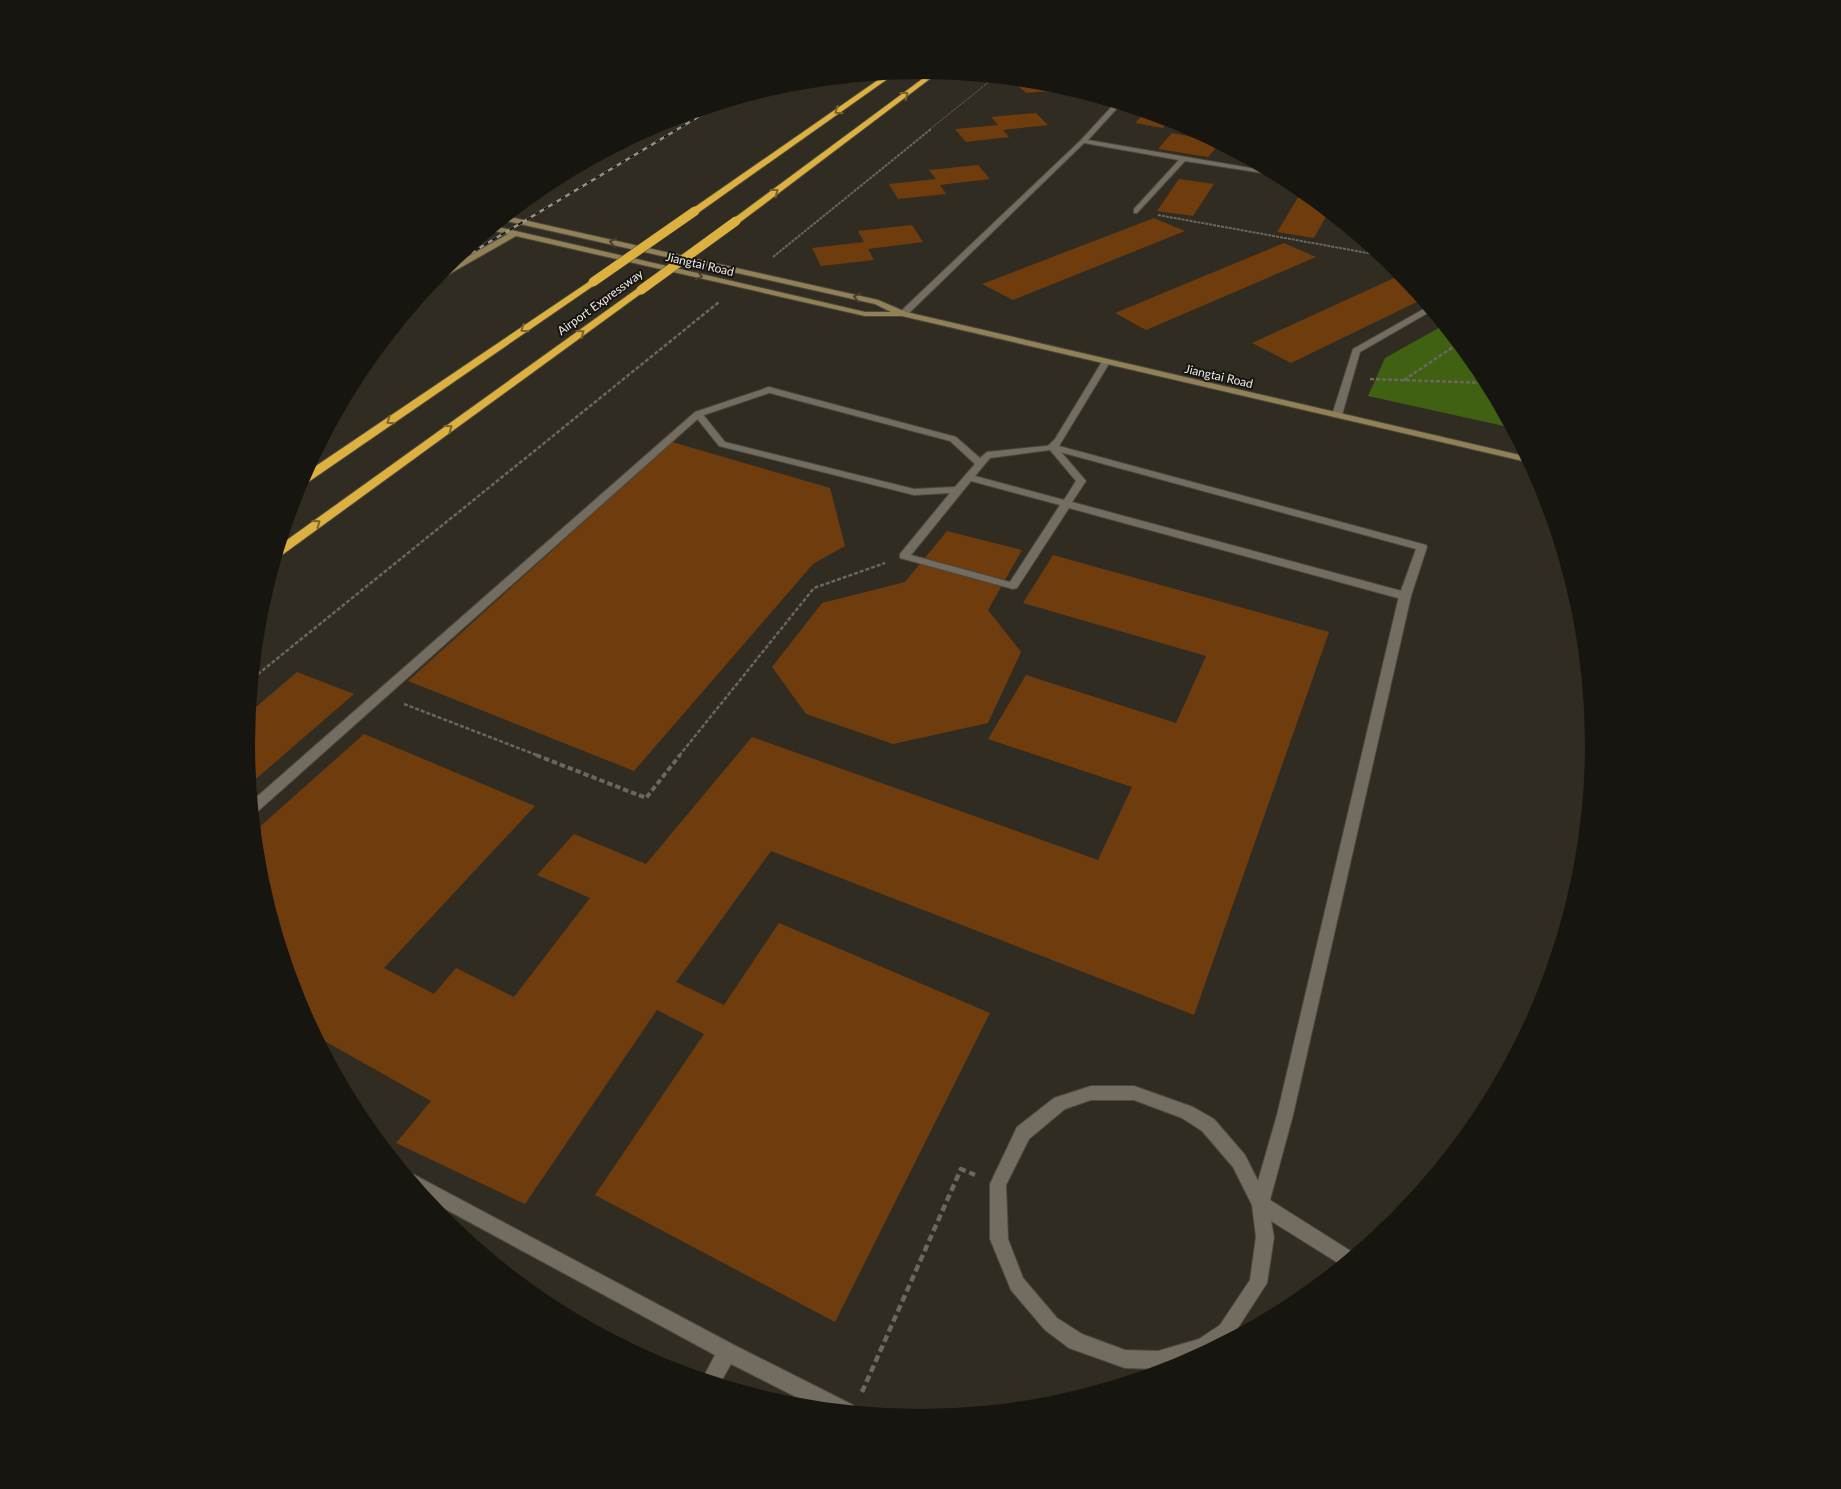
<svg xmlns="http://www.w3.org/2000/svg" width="1841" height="1489" viewBox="0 0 1841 1489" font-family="Lato,sans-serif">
	<rect width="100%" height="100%" fill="#312c22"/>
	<polygon fill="#406012" points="1444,325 1481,370 1513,428 1368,396 1385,358"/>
	<g fill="#6f3c0d">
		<polygon points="1032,81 1052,83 1066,90 1026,93 1015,83"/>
		<polygon points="1146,112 1156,114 1171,119 1163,128 1135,123"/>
		<polygon points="1036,113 1048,125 1003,130 1009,137 966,142 955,129 998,125 991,117"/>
		<polygon points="1172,133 1215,141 1220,143 1208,157 1158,149"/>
		<polygon points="978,165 990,179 940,185 946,194 898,199 889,184 936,179 929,170"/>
		<polygon points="1179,179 1214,184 1193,216 1157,211"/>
		<polygon points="1299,196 1314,199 1329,211 1314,238 1277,232"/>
		<polygon points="1154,218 1185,231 1013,300 982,284"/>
		<polygon points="912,225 923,242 868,249 874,260 821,266 812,248 864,242 858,231"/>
		<polygon points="1284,243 1316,257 1146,330 1115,313"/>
		<polygon points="1403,274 1423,299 1291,363 1252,343"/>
		<polygon points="672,442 830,488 845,546 813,564 634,771 408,681"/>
		<polygon points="947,531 1022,550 988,610 1021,652 988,723 893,744 806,714 772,667 822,603 905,582"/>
		<polygon points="1053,555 1329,632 1194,1015 771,851 676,982 724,1005 779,923 990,1013 835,1322 595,1195 704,1034 657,1010 525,1204 396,1143 431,1101 321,1039 321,1035 312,1030 297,1002 259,876 255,831 364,734 535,806 384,968 434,994 456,968 514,997 590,898 537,875 574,834 646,864 752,737 1098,860 1132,787 988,739 1026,675 1176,723 1206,656 1023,603"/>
		<polygon points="297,672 354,694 250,784 246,744 249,713"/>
	</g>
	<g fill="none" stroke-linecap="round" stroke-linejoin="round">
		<g stroke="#4c483f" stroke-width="2">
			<path id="lane" d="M769,387L956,437L980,458L987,452L1055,445L1086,481L1072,502L1409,593L1411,596L1405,600L1069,508L1017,588L1013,589L900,558V554L950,493L914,495L719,446L695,416V412H701L725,442L914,489L955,487L975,464L950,441L766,392V388ZM1050,450L1076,481L1064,500L975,476L990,458ZM971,481L1060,505L1010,582L911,555Z"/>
		</g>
		<g stroke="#4c483f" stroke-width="2">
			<g id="street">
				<polygon points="1116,102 1121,104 1088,140 1273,172 1281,176 1185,161 1137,213 1134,213 1134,209 1179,160 1084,143 906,316 900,316 900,312 1081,140"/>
				<polygon points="1429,306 1433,310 1360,352 1342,415 1340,417 1334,417 1332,415 1353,349"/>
				<path d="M1103,360L1110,362L1059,446L1426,545L1427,547L1411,596L1293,1115L1270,1200L1357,1255L1343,1266L1271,1221L1274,1237L1267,1283L1232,1337L1195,1359L1158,1369L1125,1368L1069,1348L1045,1330L1011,1290L990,1239V1184L1017,1127L1054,1098L1091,1086H1134L1193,1107L1214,1119L1245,1155L1258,1181L1277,1115L1399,596L1416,549L1049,449L1047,447L1055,439ZM1091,1100H1134L1182,1118L1202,1131L1233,1167L1252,1205L1256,1237L1250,1280L1220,1325L1199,1339L1158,1351L1125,1350L1082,1334L1057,1318L1023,1278L1008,1239L1006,1185L1029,1139L1065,1109Z"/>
				<polygon points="769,387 772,388 772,392 701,416 257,812 253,813 252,801 695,412"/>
				<polygon points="409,1172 734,1345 853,1405 855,1413 820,1409 731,1364 719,1385 702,1380 715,1355 423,1197 404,1174"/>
			</g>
		</g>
		<g stroke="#4c483f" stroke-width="2">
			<polygon id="secondary" points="506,216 878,300 906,312 1528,457 1531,463 902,316 865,316 516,236 437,281 433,281 439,273 508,234 490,230 494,226 865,312 891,312 875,304 502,220"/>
		</g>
		<g stroke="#4c483f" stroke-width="2">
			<g id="highway">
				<polygon points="933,71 939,72 739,223 733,223 733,219"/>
				<polygon points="888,73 896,73 698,213 692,213 692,209"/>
				<polygon points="593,279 596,280 596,284 304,485 298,485 304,474"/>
				<polygon points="638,288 646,290 282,555 276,556 280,545"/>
			</g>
		</g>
		<polyline stroke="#6b665e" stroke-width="1" stroke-dasharray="2.5 1" stroke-linecap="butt" points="929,130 995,77"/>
		<g stroke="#6b665e" stroke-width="2" stroke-dasharray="3 1" stroke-linecap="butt">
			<polyline points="1158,215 1384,256"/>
			<polyline points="773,257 931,129"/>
		</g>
		<g stroke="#6b665e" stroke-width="2.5" stroke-dasharray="4 2" stroke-linecap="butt">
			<polyline points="1370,379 1488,383"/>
			<polyline points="1404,380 1459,343"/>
			<polyline points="253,678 719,302"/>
			<polyline points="404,704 539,756"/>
			<polyline points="679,756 814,588 885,563"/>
		</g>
		<polyline stroke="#6b665e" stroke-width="4" stroke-dasharray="5.5 3" stroke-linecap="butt" points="536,755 646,798 680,755"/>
		<polyline stroke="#6b665e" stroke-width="4.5" stroke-dasharray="7 4" stroke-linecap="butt" points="862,1392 961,1169 975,1175"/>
		<use href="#lane" fill="#736c61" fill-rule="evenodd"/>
		<use href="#street" fill="#736c61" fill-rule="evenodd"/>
		<use href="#secondary" fill="#928157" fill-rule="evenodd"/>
		<use href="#highway" fill="#dcb140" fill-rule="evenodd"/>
		<g stroke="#97928a" stroke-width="2.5">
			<polyline id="rail" points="441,271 718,105"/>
		</g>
		<use href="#rail" stroke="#171510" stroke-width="2" stroke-dasharray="5" stroke-linecap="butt"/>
		<g stroke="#4c483f" stroke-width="10" stroke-linecap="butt">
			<g id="highway-bridge">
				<polyline points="593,282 695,211"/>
				<polyline points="641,290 736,221"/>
			</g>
		</g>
		<use href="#highway-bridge" stroke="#dcb140" stroke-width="9"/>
	</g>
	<defs><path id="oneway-chevron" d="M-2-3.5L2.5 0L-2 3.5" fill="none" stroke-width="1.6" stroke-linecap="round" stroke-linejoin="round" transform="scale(1.25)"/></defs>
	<g stroke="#7a6328">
		<use href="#oneway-chevron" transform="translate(905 95) rotate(-37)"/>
		<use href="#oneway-chevron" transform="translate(838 111) rotate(145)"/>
		<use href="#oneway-chevron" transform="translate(775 192) rotate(-37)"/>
		<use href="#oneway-chevron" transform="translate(524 329) rotate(146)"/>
		<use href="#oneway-chevron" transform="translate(581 333) rotate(-36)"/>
		<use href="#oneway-chevron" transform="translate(390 421) rotate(146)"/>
		<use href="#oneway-chevron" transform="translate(449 428) rotate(-36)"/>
		<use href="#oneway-chevron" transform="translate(317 523) rotate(-36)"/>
	</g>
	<g stroke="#48402c">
		<use href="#oneway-chevron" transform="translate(613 242) rotate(-167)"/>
		<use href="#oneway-chevron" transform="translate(699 276) rotate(13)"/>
		<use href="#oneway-chevron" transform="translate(857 297) rotate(-167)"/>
	</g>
	<g text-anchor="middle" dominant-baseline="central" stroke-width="4" stroke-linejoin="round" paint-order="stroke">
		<g font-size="12" fill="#efebe5" stroke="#171510">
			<text transform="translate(700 264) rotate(13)">Jiangtai Road</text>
			<text transform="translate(600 302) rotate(-36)">Airport Expressway</text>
			<text transform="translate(1219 376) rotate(13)">Jiangtai Road</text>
		</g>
	</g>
	<path d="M0 0H1841V1489H0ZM255 744a665 665 0 1 1 1330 0a665 665 0 1 1-1330 0Z" fill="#171510" fill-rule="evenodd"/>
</svg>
